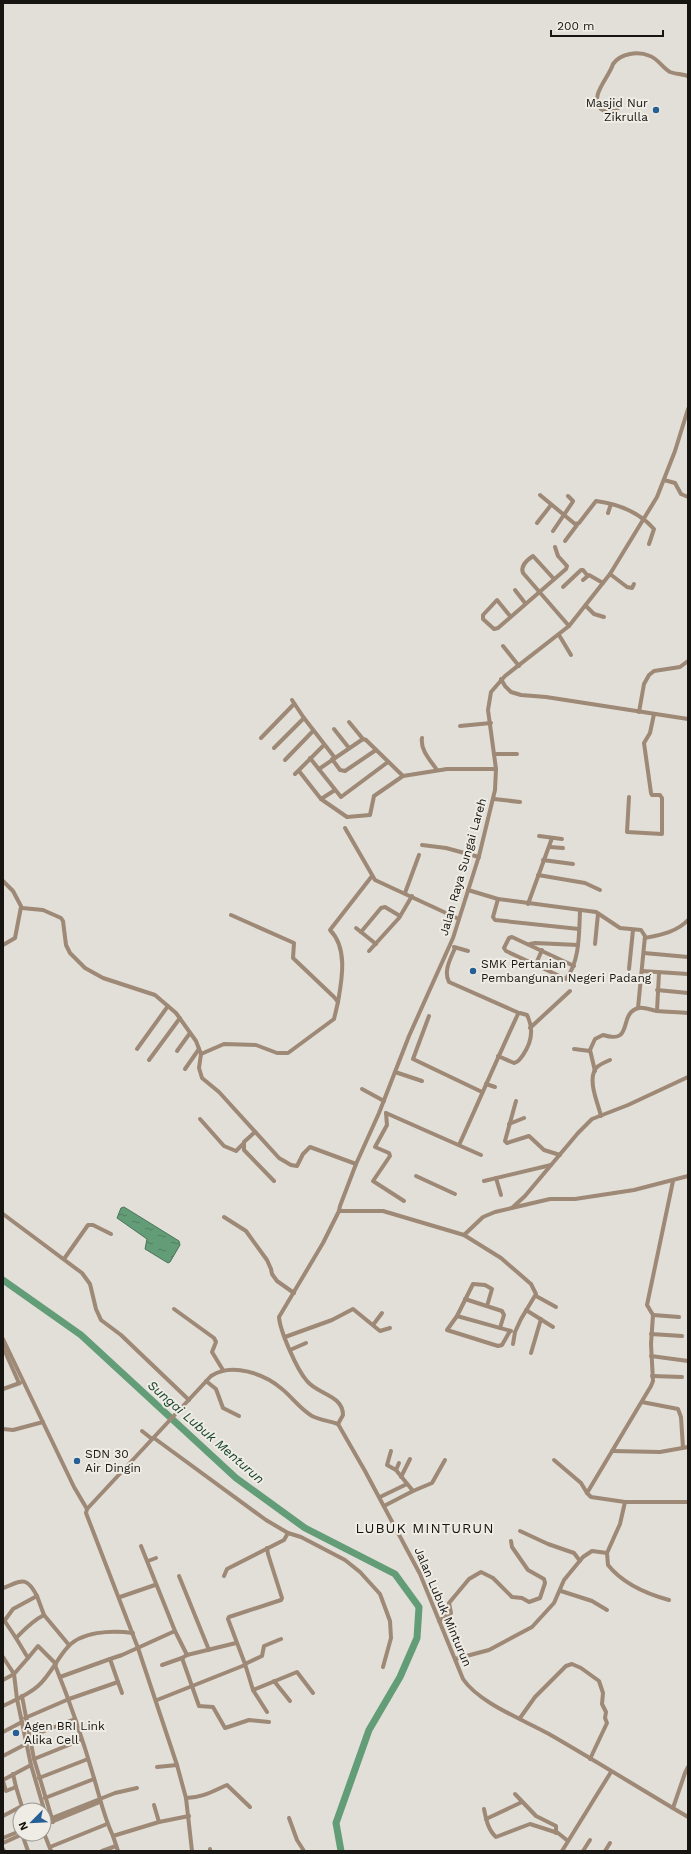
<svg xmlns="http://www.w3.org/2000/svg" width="691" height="1854" viewBox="0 0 691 1854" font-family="'Work Sans',sans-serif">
	<defs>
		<pattern id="water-ripples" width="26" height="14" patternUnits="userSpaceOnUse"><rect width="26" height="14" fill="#629d78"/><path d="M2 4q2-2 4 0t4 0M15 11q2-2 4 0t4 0" fill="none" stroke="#507f61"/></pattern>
	</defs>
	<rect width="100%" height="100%" fill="#e1dfd7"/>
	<polygon fill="url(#water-ripples)" stroke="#4b7459" points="124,1207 179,1241 180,1245 170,1262 168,1263 145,1249 147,1239 117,1218 121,1208"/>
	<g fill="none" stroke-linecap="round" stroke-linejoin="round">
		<polyline stroke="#629d78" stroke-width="7" points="3,1280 81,1335 236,1478 305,1528 395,1574 419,1607 417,1638 400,1677 369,1730 336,1823 341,1851"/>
		<g stroke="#9e8876" stroke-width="4">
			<path d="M621,106C615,110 608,115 601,109C588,97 610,76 613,64C621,53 638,51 650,56C658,59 663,68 670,72C675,74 682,74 688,76"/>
			<polyline points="664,480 675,483 681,494 688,497"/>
			<path d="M540,495L575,524L579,523L596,501C619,504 639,512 654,529L649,544"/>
			<polyline points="608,513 611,504"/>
			<polyline points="537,523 551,505"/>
			<polyline points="553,531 572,503 573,501 568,496"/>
			<polyline points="565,541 577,525"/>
			<polyline points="610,574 627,587 632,588 634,584"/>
			<path d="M554,579L533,556C527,560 520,566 523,573L569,626"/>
			<polyline points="583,580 589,575 603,583"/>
			<polyline points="563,587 581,570 583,570 587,575"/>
			<polyline points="515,590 525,603"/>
			<polyline points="586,606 594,614 604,617"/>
			<polyline points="510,616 497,600 483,615 483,619 494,629 498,628 566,569 567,566 558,556 555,547"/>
			<polyline points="559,635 571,655"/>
			<polyline points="503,646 519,666"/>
			<polyline points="501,679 505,686 511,692 521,695 546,697 688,719"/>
			<polyline points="292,700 304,718 335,758"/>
			<polyline points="639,712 644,684 649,675 654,671 680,667 688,661"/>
			<polyline points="349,722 363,739"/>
			<polyline points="460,726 491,723"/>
			<polyline points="334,729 349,748"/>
			<polyline points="261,738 294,704"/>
			<path d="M422,738C420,750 431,761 437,770"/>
			<polyline points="274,748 304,718"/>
			<polyline points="494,754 517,754"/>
			<polyline points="310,758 341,797 388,762"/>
			<polyline points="332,759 340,770 345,771 376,750"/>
			<polyline points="285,760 313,731"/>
			<polyline points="319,769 363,739 366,740 403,776"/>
			<polyline points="299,771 321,799 347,817 370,815 374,796 403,776 447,769 496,769"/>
			<polyline points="295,774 324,745"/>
			<polyline points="629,797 627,832 662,834 662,798 660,795 652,795 651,793 644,743 650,733 654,714"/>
			<polyline points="321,799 335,790"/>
			<polyline points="494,799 520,802"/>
			<polyline points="345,828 375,880 459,919"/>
			<polyline points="539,836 562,839"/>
			<polyline points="422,845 446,848 479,857"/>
			<polyline points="550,847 563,848"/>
			<polyline points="543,860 573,864"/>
			<polyline points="538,875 585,883 600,890"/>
			<polyline points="3,881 13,891 22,908 43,910 61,918 63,921 66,945 70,953 85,968 103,978 155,995 176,1013 196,1041 201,1054 199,1068 202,1078 219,1092 279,1158 291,1165 297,1166 303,1154 310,1147 356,1164"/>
			<polyline points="468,890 498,899 596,912 620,928 641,930 645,936 638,1008"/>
			<polyline points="405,893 419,855"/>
			<polyline points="498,899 493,917 495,920 579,929"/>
			<polyline points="528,904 552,838"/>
			<polyline points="356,928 376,944"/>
			<polyline points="361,932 381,908 385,907 400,916"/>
			<path d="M645,938C660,935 677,932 688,920"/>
			<polyline points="530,944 535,943 578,945"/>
			<polyline points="595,944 598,914"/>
			<polyline points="3,945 15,938 21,907"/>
			<polyline points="454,947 468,951"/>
			<path d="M455,948C451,958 443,971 449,982L519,1013"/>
			<polyline points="369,951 399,918 412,896"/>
			<polyline points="644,953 688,957"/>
			<polyline points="535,966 542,950"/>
			<path d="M574,966L512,937L509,938L504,948L506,951L566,979C580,961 579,933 580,911"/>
			<polyline points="629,969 633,930"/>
			<polyline points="642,971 688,974"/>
			<polyline points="657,990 688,993"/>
			<path d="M338,1002C342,979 348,948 330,930L372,876"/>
			<polyline points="657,1011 659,973"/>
			<polyline points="429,1016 413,1059 482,1092"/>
			<polyline points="530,1028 570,991"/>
			<polyline points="137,1049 168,1006"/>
			<polyline points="574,1049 590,1051"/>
			<polyline points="177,1051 190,1033"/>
			<polyline points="201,1054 224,1044 256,1045 277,1053 288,1053 334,1019 338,1002 334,997 293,958 294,943 231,915"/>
			<polyline points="149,1060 180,1018"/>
			<polyline points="185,1069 199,1049"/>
			<path d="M595,1071L590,1050L595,1039L603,1035C635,1045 617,1013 639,1008C644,1007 651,1010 657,1011C667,1012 678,1012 688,1013"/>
			<polyline points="395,1072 422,1081"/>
			<polyline points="486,1084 495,1087"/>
			<polyline points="362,1089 384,1101"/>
			<polyline points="516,1101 505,1141 507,1143 529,1136 544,1150 560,1155"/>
			<polyline points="386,1113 387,1125 375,1147 389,1153 390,1156 373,1181 404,1201"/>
			<polyline points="386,1113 481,1155"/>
			<path d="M601,1116C598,1103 587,1080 596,1068C600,1064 605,1062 610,1060"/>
			<polyline points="200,1119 224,1146 236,1151 243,1144"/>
			<polyline points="509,1124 524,1118"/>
			<polyline points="255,1132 244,1142 244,1150 274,1181"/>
			<path d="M459,1145C479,1101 498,1057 518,1014L520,1013L527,1015C534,1029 532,1042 523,1055C520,1059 519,1062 514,1063L498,1056"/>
			<polyline points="416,1176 455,1194"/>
			<polyline points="496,1178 501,1195"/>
			<polyline points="484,1181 551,1165"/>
			<polyline points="513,1207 525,1196 578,1133 592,1119 628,1105 688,1077"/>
			<polyline points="339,1211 383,1211 464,1235 501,1258 531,1284 536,1294 521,1319 515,1332 513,1344"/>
			<polyline points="3,1214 82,1273 90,1284 96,1309 101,1320 121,1335 189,1400"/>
			<polyline points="224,1217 246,1231 267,1260 271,1269 272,1274 277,1281 294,1293"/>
			<polyline points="464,1235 483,1217 495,1212 550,1199 575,1199 634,1190 688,1176"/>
			<polyline points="64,1259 88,1225 93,1225 111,1234"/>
			<polyline points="536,1296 556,1307"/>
			<polyline points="465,1299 502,1311 504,1315 500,1328"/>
			<polyline points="487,1306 492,1289 485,1285 473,1284 457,1316 447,1330 498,1346 502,1345 510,1331"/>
			<polyline points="174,1309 214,1338 216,1342 212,1352 223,1370"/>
			<polyline points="526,1310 553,1327"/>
			<polyline points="653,1315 647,1305 673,1181"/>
			<polyline points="457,1316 511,1331"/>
			<polyline points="373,1325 382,1313"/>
			<polyline points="651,1334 682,1336"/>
			<polyline points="285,1337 332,1320 353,1309 380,1331 390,1328"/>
			<polyline points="3,1339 74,1487 87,1509 86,1513 138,1648 177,1765 186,1798 192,1851"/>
			<polyline points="3,1347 19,1383"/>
			<polyline points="290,1350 306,1343"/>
			<polyline points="531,1353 541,1319"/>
			<polyline points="651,1356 688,1361"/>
			<polyline points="652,1376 682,1377"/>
			<polyline points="206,1381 216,1389 223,1408 239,1416"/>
			<polyline points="3,1389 20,1383"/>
			<polyline points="642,1402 678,1409 681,1417 683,1448"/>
			<path d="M338,1424L343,1415C343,1395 317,1394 307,1381C297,1370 280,1331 279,1317L323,1243L339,1211L340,1206L356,1164L379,1113L409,1036L453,938L479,856L495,790L496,769L488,710L491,692L505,676L569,626L610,574L657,497L675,451L688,409"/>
			<polyline points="3,1429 13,1430 43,1422"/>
			<polyline points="142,1431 152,1439"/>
			<polyline points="154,1438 266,1520 288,1533 301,1537 345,1560 360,1572 380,1594 390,1621 391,1638 383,1667"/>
			<polyline points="612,1451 660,1452 688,1447"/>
			<polyline points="554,1460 581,1483 587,1493"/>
			<polyline points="396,1470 399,1463"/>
			<polyline points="401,1477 410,1459"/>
			<polyline points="413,1491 432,1483 445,1460"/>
			<polyline points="380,1497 407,1484"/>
			<polyline points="625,1502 591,1497 587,1493 651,1386 653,1381 651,1344 653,1315 679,1317"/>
			<polyline points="384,1506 413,1491 396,1470 387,1465 391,1451"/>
			<path d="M87,1509L211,1376C232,1362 265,1374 282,1389C292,1397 300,1409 312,1416C320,1420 329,1421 338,1424L365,1471L420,1574L463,1679C479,1703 524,1720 549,1734C596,1761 642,1790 688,1817"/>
			<polyline points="520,1531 548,1544 574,1553 580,1561"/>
			<polyline points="141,1546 175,1631"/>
			<polyline points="267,1548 268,1554 282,1598 281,1600 229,1617 228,1619 245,1664 262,1656 264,1646 281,1639"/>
			<polyline points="148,1561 156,1558"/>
			<polyline points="179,1576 209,1650"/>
			<polyline points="224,1576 227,1569 284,1540 288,1533"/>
			<path d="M3,1588C22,1581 26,1575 37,1596"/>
			<polyline points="561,1591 592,1601 607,1610"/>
			<polyline points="120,1597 155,1585"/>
			<path d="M669,1600C647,1594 623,1584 608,1565L607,1553L620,1524L625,1502H688"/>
			<polyline points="4,1620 16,1638"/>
			<polyline points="5,1620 13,1609 37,1596 44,1615"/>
			<polyline points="439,1621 451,1613 449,1603 469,1579 481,1572 493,1578 512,1597 522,1598 529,1602 540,1598 545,1583 544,1579 528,1570 512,1547 511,1541"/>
			<polyline points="187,1655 236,1643"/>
			<polyline points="3,1657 14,1674 17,1699 31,1765 46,1816 44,1820"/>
			<polyline points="28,1658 38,1646 56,1664"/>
			<polyline points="110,1659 122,1655 175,1631 187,1655 182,1658 199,1706 213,1707 225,1728 249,1720 269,1722"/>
			<polyline points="455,1659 489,1650 532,1627 554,1603 564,1580 583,1557 592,1551 607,1553"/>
			<polyline points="245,1664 253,1690 267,1712"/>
			<path d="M55,1665C70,1702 83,1740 94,1778C100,1798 104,1817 113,1836L159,1822L189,1816"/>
			<polyline points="162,1665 182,1658"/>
			<path d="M3,1680L14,1674L28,1658L16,1638C25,1629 32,1621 44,1615L69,1645"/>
			<polyline points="274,1681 290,1701"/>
			<polyline points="118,1682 122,1693"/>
			<polyline points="253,1690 297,1672 313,1693"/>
			<polyline points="22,1696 34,1759 53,1822"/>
			<polyline points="157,1700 245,1665"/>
			<path d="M3,1706C15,1700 28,1695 38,1686C50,1675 56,1661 66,1649C80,1631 112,1630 133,1633"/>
			<polyline points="25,1718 69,1699 118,1682 110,1659 60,1677"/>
			<polyline points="520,1718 535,1697 566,1666 572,1664 581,1668 599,1681 603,1693 602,1704 606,1712 605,1718 607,1723 590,1759"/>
			<polyline points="3,1732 22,1722"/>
			<polyline points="29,1737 75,1719"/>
			<polyline points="3,1756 26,1744"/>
			<polyline points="34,1759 81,1740"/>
			<polyline points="157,1767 177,1765"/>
			<polyline points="13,1774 16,1787"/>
			<polyline points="39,1778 88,1759"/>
			<polyline points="3,1780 31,1765"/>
			<polyline points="3,1781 6,1791 16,1787 23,1810"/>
			<polyline points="515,1794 536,1816 556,1826 556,1833"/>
			<polyline points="45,1798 94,1779"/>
			<path d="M186,1798C202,1798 213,1791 227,1785L250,1807"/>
			<polyline points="154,1805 159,1822"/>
			<polyline points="673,1808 685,1773 688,1767"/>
			<path d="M484,1809C486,1819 488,1830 496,1837L530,1824L558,1833L568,1841"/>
			<polyline points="3,1816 22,1806"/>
			<polyline points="52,1818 115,1793 137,1788"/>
			<polyline points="289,1818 297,1840 304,1851"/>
			<polyline points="486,1819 522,1802"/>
			<polyline points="44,1825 100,1802"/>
			<polyline points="44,1833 51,1851"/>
			<polyline points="22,1834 28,1851"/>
			<polyline points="113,1836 118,1851"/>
			<polyline points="3,1838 20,1831"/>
			<polyline points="3,1843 23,1834"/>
			<polyline points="50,1847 107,1824"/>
			<polyline points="3,1849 4,1851"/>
			<polyline points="210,1849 210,1851"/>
			<polyline points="102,1851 116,1846"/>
			<polyline points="562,1851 611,1772"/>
			<polyline points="583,1851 590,1840"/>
			<polyline points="605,1851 610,1843"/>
		</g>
	</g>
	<g fill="#265e96" stroke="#eeece4" stroke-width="1.5">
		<circle cx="656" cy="110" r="4"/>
		<circle cx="473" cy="971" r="4"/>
		<circle cx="77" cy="1461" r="4"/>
		<circle cx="16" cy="1733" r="4"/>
	</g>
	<g text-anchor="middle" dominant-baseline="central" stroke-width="4" stroke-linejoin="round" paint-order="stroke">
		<g font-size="12" fill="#161512" stroke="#eeece4" text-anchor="start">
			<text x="648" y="103" text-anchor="end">Masjid Nur<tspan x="648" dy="14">Zikrulla</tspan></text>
			<text x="481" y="964">SMK Pertanian<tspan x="481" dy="14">Pembangunan Negeri Padang</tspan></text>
			<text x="85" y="1454">SDN 30<tspan x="85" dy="14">Air Dingin</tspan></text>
			<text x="24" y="1726">Agen BRI Link<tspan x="24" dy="14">Alika Cell</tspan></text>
		</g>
		<g font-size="12" fill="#161512" stroke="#eeece4">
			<text transform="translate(463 867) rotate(-74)">Jalan Raya Sungai Lareh</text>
			<text transform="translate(443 1607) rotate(67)">Jalan Lubuk Minturun</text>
		</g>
		<g font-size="13" font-style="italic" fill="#134128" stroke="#eeece4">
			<text transform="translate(206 1432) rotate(41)">Sungai Lubuk Menturun</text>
		</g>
		<g font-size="14" letter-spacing="1" fill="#161512" stroke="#eeece4">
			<text x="425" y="1528">LUBUK MINTURUN</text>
		</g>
	</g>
	<rect width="691" height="1854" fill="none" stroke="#161512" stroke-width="8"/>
	<g transform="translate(32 1822) rotate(246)"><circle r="19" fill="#eeece4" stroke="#989690"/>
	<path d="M0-3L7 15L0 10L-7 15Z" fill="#265e96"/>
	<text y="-6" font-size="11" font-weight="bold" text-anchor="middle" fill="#161512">N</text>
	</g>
	<path d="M551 30v6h112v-6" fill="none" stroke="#161512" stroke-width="2"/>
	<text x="557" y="30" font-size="12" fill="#161512" stroke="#eeece4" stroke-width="3" paint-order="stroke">200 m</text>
</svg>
